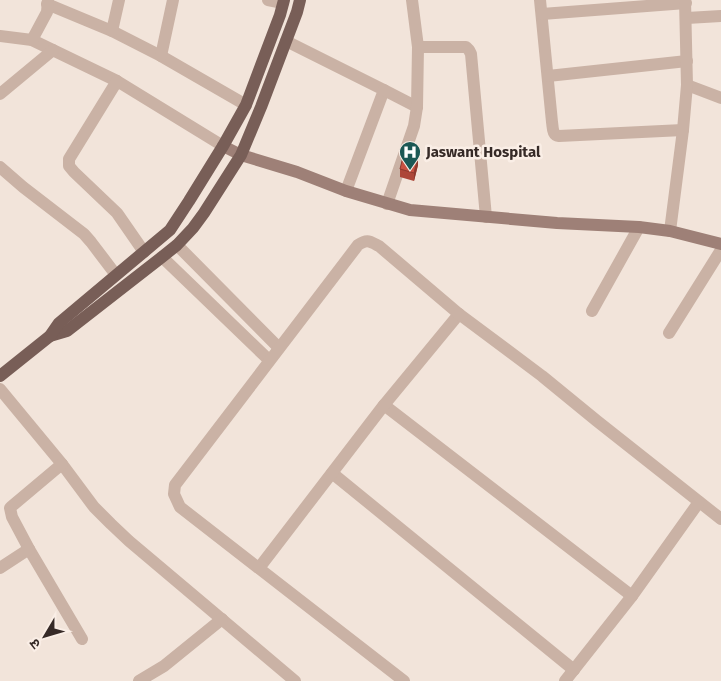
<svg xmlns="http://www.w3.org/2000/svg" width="721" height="681" viewBox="0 0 721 681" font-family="'Fira Sans','Noto Sans Devanagari',sans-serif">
	<rect width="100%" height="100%" fill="#f2e4da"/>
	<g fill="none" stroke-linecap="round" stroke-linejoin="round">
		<g stroke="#cab2a5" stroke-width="12">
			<polyline points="268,0 283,3"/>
			<path d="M540,0L552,122C553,128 552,135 559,136L683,130"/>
			<polyline points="47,4 112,31 161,56 246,105"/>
			<polyline points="542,14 686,3"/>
			<polyline points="687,18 721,16"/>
			<polyline points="112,31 119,0"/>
			<polyline points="0,36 32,40 117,81 223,146"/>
			<polyline points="32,40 47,12 48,0"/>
			<polyline points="286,41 384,90 346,191"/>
			<polyline points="418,47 466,47 469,50 471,54 486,217"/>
			<polyline points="161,56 173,0"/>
			<polyline points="548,76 687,61"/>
			<polyline points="117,81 69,159 69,166 74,172 117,213 144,252"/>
			<polyline points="687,85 721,98"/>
			<polyline points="384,90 417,107"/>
			<polyline points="0,94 53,50"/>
			<polyline points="0,167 23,187 84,234 91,242 116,275"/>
			<polyline points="387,204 414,126 417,107 418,47 412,0"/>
			<polyline points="670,231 683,130 687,85 685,0"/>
			<polyline points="177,245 279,348"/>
			<polyline points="162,257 269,360"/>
			<polyline points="592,311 639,227"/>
			<polyline points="669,333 721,250"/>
			<polyline points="0,389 62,464 94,507 111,524 129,541 295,681"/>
			<polyline points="384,405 632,596"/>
			<polyline points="62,464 12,506 10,508 12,517 29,549 82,639"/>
			<polyline points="332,473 574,670"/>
			<polyline points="0,568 29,549"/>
			<polyline points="259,568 384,405 459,314"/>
			<polyline points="139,681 164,666 222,619"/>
			<path d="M404,681L180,507L174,494L175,485L358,245C367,239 369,241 379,246L459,314L542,376L597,421L721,519"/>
			<polyline points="565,681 632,596 699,502"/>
		</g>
		<polyline stroke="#9e8077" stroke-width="12" points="223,146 241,155 297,172 346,191 410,210 557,223 639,227 670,231 721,244"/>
		<g stroke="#785e57" stroke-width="12">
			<polyline points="50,336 67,331 162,257 177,245 193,228 204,213 241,155 261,107 297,12 300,0"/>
			<polyline points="0,376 50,336 59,323 170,230 189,201 223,146 246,105 280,15 284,0"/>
		</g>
	</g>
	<polygon fill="#ad4638" points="418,165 414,181 400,177 400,169"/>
	<polygon fill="#8d392e" points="418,157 418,165 414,181 414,173"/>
	<polygon fill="#c95141" stroke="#8d392e" points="404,153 418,157 414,173 400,169"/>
	<defs>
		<g id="hospital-pin" transform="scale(1.125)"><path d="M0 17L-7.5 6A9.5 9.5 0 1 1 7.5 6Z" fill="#1b5855" stroke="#faeee6"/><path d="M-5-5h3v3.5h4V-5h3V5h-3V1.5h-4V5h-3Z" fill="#fff"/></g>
	</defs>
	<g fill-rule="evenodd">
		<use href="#hospital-pin" x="410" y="152"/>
	</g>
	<g text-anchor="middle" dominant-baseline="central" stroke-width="5" stroke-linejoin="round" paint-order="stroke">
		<g font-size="15" font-weight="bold" fill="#362a27" stroke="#faeee6" text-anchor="start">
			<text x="426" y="152">Jaswant Hospital</text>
		</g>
	</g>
	<g transform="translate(45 636) rotate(232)" stroke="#faeee6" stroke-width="4" paint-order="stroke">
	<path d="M0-4L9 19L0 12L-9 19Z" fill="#362a27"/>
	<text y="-8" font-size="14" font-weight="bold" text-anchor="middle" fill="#362a27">उ</text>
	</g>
</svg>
